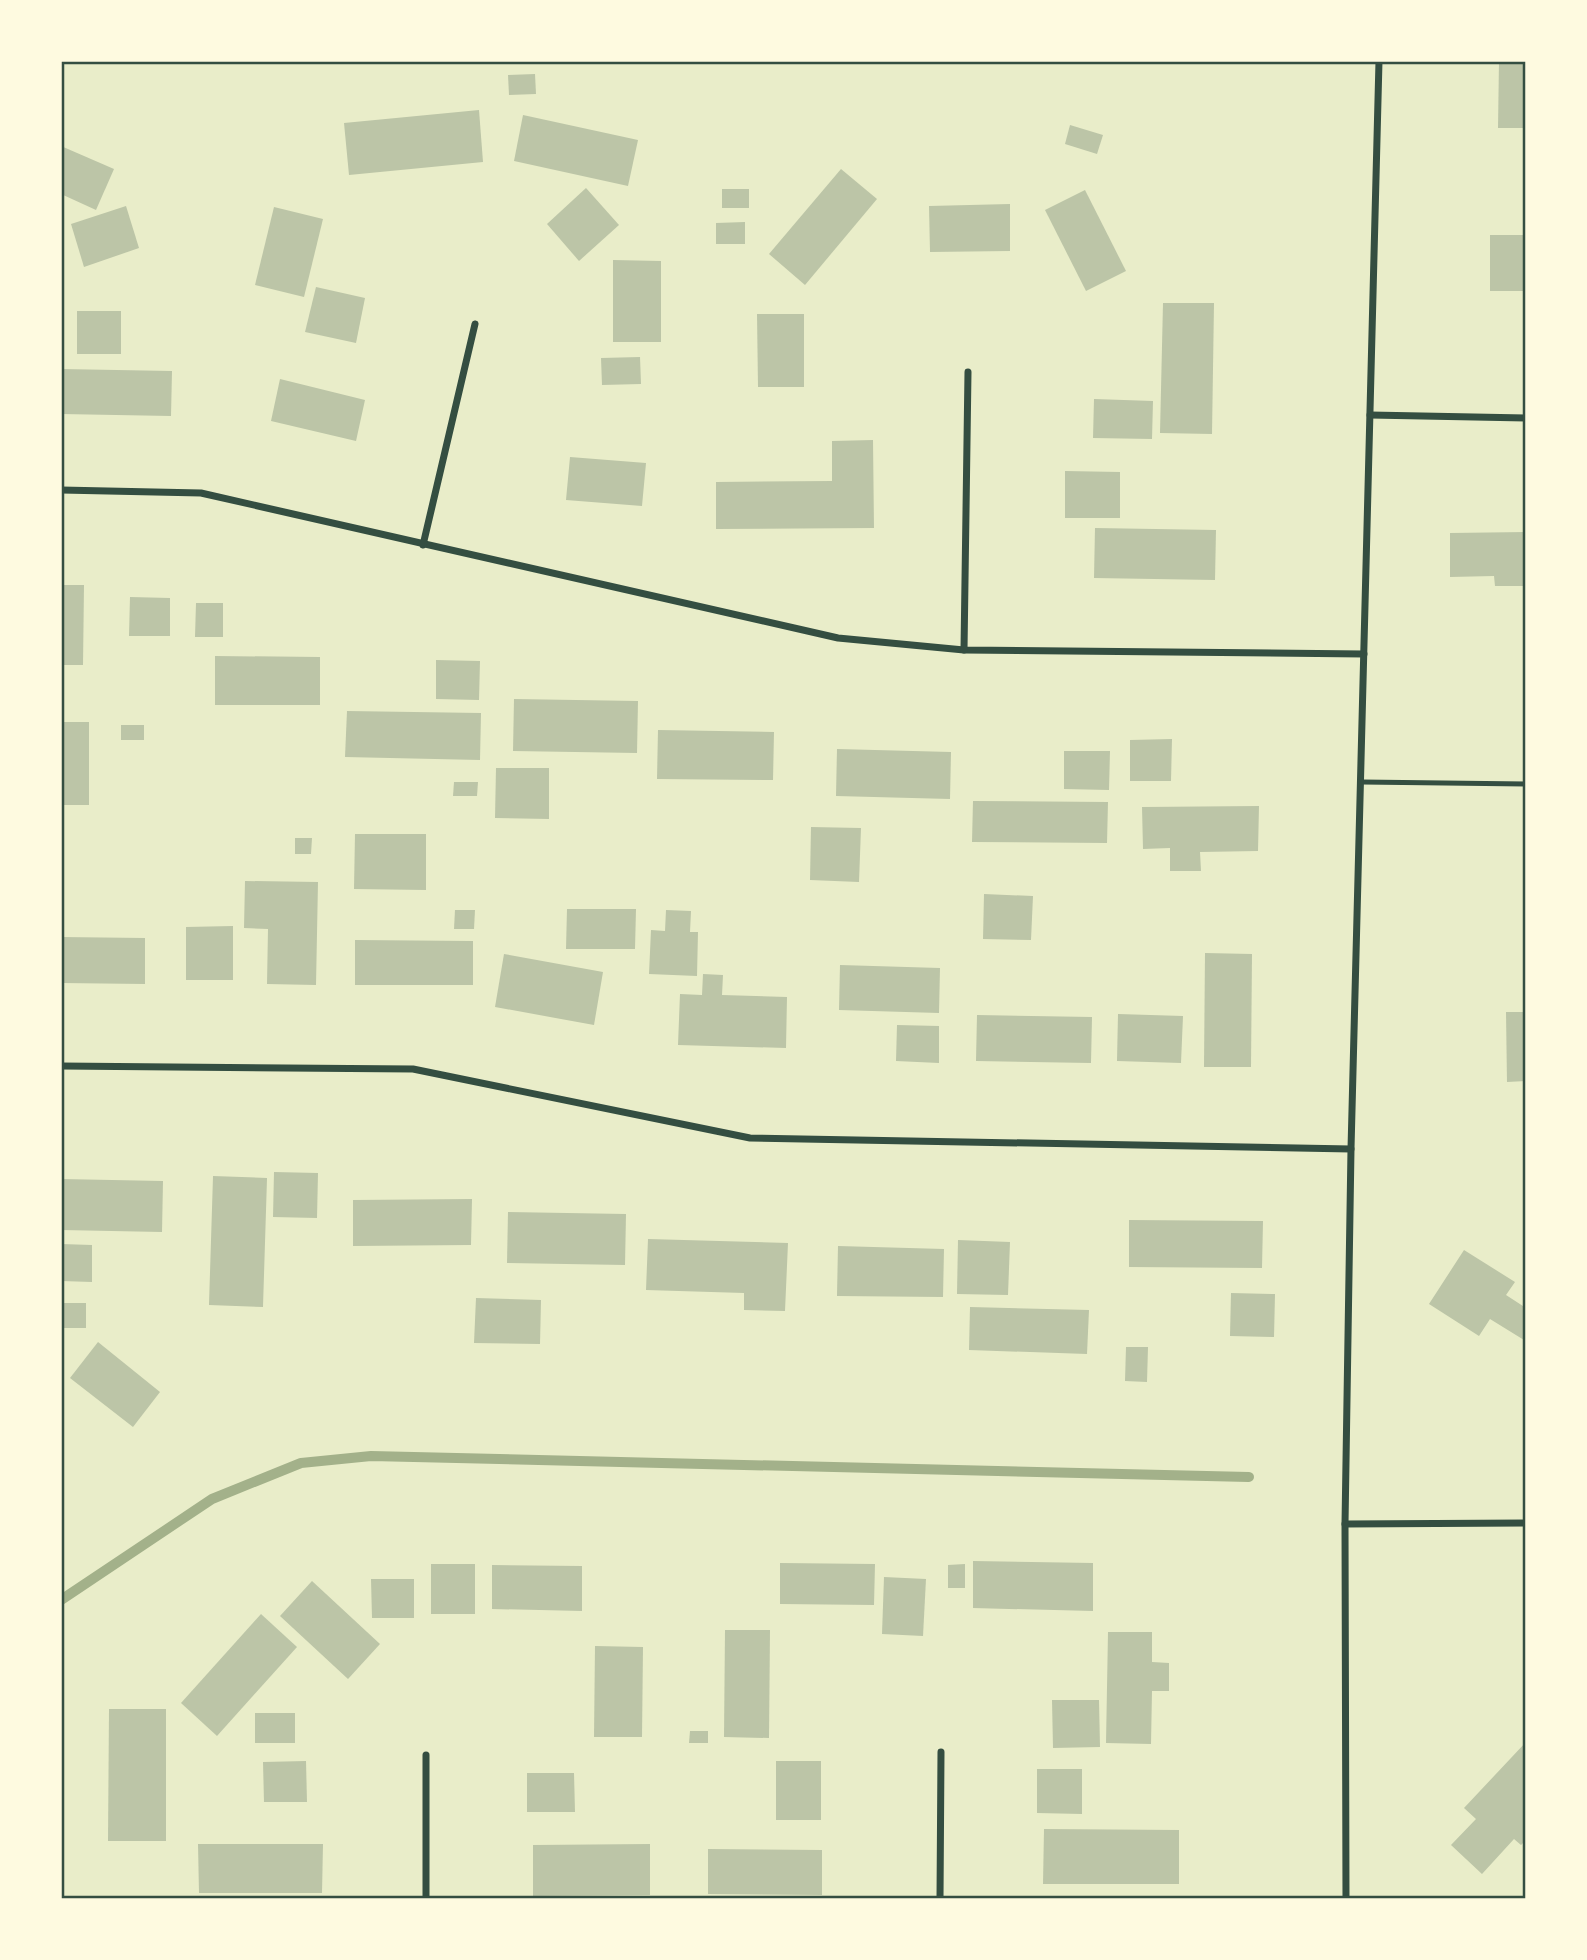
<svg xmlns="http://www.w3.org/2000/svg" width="1587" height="1960" viewBox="0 0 1587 1960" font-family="Overpass,sans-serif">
	<rect width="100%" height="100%" fill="#e9edc9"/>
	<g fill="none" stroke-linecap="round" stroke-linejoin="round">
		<polyline stroke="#a3b18a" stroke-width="10" points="61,1600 212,1499 301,1463 371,1456 1249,1477"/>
	</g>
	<g fill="#bcc5a7">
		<polygon points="1499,61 1526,61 1526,128 1498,128"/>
		<polygon points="535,74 536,94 509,95 508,75"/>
		<polygon points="479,110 483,162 349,175 344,123"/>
		<polygon points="523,115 638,140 628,186 514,161"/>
		<polygon points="1070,125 1103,135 1097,154 1065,144"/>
		<polygon points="61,146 114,169 96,210 61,194"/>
		<polygon points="841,169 877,199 805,285 769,254"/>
		<polygon points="586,188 619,225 579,261 547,224"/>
		<rect x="722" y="189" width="27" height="19"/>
		<polygon points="1085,190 1126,271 1086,291 1045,210"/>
		<polygon points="1010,204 1010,251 930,252 929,206"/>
		<polygon points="126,206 139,248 84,267 71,224"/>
		<polygon points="274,207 323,219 304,297 255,285"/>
		<polygon points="745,222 745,244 716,244 716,223"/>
		<rect x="1490" y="235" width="36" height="56"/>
		<polygon points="613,260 661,261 661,342 613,342"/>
		<polygon points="316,287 365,298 356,343 305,332"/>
		<polygon points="1163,303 1214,303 1212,434 1160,433"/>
		<rect x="77" y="311" width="44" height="43"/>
		<polygon points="757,314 804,314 804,387 758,387"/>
		<polygon points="640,357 641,384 602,385 601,358"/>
		<polygon points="61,369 172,371 171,416 61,414"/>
		<polygon points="280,379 365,400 356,441 271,421"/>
		<polygon points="1094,399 1153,401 1152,439 1093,438"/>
		<polygon points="873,440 874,528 716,529 716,482 832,481 832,441"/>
		<polygon points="570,457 646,463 642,506 566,500"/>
		<polygon points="1065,471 1120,472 1120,518 1065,518"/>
		<polygon points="1095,528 1216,530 1215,580 1094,578"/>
		<polygon points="1526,532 1526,586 1495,586 1494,576 1450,577 1450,533"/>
		<polygon points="61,585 84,585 83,665 61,665"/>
		<polygon points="130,597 170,598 170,636 129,636"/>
		<polygon points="196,603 223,603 223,637 195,637"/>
		<polygon points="215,656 320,657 320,705 215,705"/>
		<polygon points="436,660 480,661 479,700 436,699"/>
		<polygon points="514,699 638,701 637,753 513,751"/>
		<polygon points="347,711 481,713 480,760 345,757"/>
		<rect x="61" y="722" width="28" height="83"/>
		<rect x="121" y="725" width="23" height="15"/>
		<polygon points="658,730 774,732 773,780 657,779"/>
		<polygon points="1172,739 1171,781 1130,781 1130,740"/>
		<polygon points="837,749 951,752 950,799 836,796"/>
		<polygon points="1064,751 1110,751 1109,790 1064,789"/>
		<polygon points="496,768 549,768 549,819 495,818"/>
		<polygon points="454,782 478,782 477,796 453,796"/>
		<polygon points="973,801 1108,802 1107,843 972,842"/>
		<polygon points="1259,806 1258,851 1200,852 1201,871 1170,871 1170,848 1143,849 1142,807"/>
		<polygon points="811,827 861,828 859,882 810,880"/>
		<polygon points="355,834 426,834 426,890 354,889"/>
		<polygon points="295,838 312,838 311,854 295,854"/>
		<polygon points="245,881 318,882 316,985 267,984 268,929 244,928"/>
		<polygon points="984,894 1033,896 1031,940 983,939"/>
		<polygon points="567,909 636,909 635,949 566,949"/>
		<polygon points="455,910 475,910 474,929 454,929"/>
		<polygon points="666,910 691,911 690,932 698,932 697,976 649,974 651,930 665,931"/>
		<polygon points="233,926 233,980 186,980 186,927"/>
		<polygon points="61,937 145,938 145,984 61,983"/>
		<polygon points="355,940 473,941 473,985 355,985"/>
		<polygon points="1205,953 1252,954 1251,1067 1204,1067"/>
		<polygon points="504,954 603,972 594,1025 495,1007"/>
		<polygon points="840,965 940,968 939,1013 839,1010"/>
		<polygon points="703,974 723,975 722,995 787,997 786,1048 678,1045 680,994 702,995"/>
		<polygon points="1506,1012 1526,1012 1526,1081 1507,1082"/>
		<polygon points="1118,1014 1183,1016 1181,1063 1117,1061"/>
		<polygon points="977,1015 1092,1017 1091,1063 976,1061"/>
		<polygon points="897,1025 939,1026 939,1063 896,1061"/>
		<polygon points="274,1172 318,1173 317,1218 273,1217"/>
		<polygon points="213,1176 267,1178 263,1307 209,1305"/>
		<polygon points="61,1179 163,1181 162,1232 61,1230"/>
		<polygon points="472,1199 471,1245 353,1246 353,1200"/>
		<polygon points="508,1212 626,1214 625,1265 507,1263"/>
		<polygon points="1129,1220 1263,1221 1262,1268 1129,1267"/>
		<polygon points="648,1239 788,1243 785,1311 744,1310 744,1293 646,1290"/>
		<polygon points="958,1240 1010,1242 1008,1295 957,1294"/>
		<polygon points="61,1244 92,1245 92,1282 61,1281"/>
		<polygon points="838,1246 944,1249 943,1297 837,1296"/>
		<polygon points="1464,1250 1515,1282 1506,1295 1526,1308 1526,1337 1524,1340 1490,1319 1479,1336 1429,1304"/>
		<polygon points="1231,1293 1275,1294 1274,1337 1230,1336"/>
		<polygon points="476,1298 541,1300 540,1344 474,1343"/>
		<rect x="61" y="1303" width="25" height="25"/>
		<polygon points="970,1307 1089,1310 1087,1354 969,1350"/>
		<polygon points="98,1342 160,1392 133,1427 70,1378"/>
		<polygon points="1126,1347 1148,1347 1147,1382 1125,1381"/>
		<polygon points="973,1561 1093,1563 1093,1611 973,1608"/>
		<polygon points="780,1563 875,1564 874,1605 780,1604"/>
		<rect x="431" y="1564" width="44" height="50"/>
		<polygon points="965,1564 965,1588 948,1588 948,1565"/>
		<polygon points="492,1565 582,1566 582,1611 492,1609"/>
		<polygon points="884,1577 926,1579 923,1636 882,1634"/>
		<polygon points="371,1579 414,1579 414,1618 372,1618"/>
		<polygon points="312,1581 380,1644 348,1679 280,1616"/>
		<polygon points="261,1614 297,1647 217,1736 181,1703"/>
		<polygon points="725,1630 770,1630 769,1738 724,1737"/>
		<polygon points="1108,1632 1152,1632 1152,1662 1169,1663 1169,1691 1152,1691 1151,1744 1106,1743"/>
		<polygon points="595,1646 643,1647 642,1737 594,1737"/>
		<polygon points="1052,1700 1099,1700 1100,1747 1053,1748"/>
		<polygon points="109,1709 166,1709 166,1841 108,1841"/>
		<rect x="255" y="1713" width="40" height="30"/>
		<polygon points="690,1731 708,1731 708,1743 689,1743"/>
		<polygon points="1526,1742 1526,1840 1521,1845 1514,1839 1482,1874 1451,1845 1476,1819 1464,1808"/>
		<polygon points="306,1761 307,1802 264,1802 263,1762"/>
		<rect x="776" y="1761" width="45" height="59"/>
		<polygon points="1037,1769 1082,1769 1082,1814 1037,1813"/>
		<polygon points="527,1773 574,1773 575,1812 527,1812"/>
		<polygon points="1044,1829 1179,1830 1179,1884 1043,1884"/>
		<polygon points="198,1844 323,1844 322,1893 199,1893"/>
		<polygon points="650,1844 650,1895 533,1896 533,1845"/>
		<polygon points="708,1849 822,1850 822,1895 708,1894"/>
	</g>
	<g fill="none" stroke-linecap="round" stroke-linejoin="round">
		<polyline stroke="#344e41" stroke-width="5" points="1362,782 1526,784"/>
		<g stroke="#344e41" stroke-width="7">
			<polyline points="1370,415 1526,418"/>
			<polyline points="61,490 201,493 838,638 964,650 1364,654"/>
			<polyline points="423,545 475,324"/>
			<polyline points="964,650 968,372"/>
			<polyline points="61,1066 413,1069 750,1138 1351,1149"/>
			<polyline points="1345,1524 1526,1523"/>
			<polyline points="426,1899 426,1755"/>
			<polyline points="940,1899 941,1752"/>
			<polyline points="1346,1899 1345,1524 1351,1149 1379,61"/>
		</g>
	</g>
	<rect width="1587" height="1960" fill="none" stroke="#fefae0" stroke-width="126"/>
	<rect x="63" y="63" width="1461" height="1834" fill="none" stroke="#344e41" stroke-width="2.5"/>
</svg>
